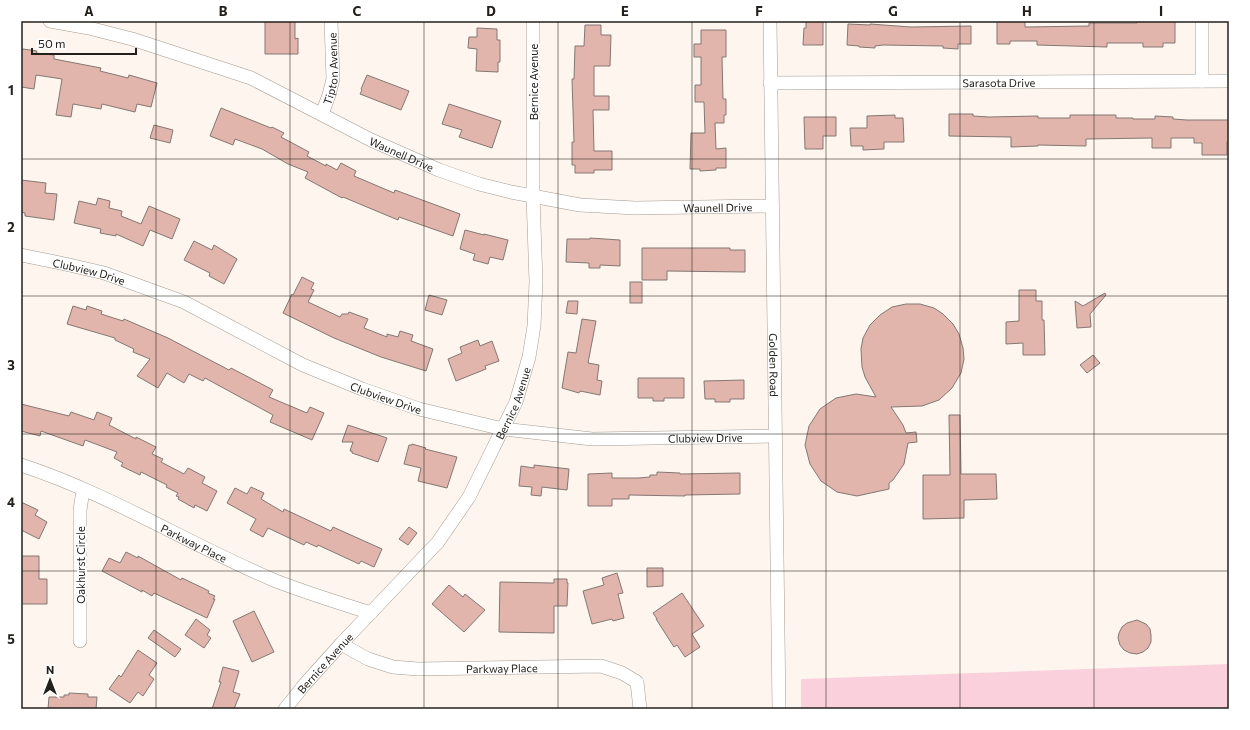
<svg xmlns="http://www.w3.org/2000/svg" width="1250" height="730" viewBox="0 0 1250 730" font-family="Commissioner,sans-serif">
	<rect width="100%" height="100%" fill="#fef6ee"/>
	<polygon fill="#fbd0dd" points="1229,664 1229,709 801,709 801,679"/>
	<g fill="#e1b5ab" stroke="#847774">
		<polygon points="265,21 295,21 295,39 298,38 298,54 265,54"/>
		<polygon points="806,21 823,21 823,45 803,45 804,28 806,28"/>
		<polygon points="997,21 1025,21 1025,27 1089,26 1089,23 1137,23 1137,21 1175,21 1175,43 1163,43 1163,47 1143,47 1143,43 1107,43 1107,47 1037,45 1037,41 1010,41 1010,44 997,44"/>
		<polygon points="848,24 870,25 870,24 911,27 971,26 971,44 958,44 958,49 943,48 943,46 883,45 875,46 875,48 859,47 859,46 847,45"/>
		<polygon points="585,25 601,25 601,35 611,35 610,66 594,66 594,96 609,96 609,110 593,110 594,151 612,151 612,170 594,170 594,173 575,173 575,165 572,165 572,142 574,142 572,79 574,79 575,46 584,46"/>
		<polygon points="477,28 497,29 497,40 500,40 500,62 498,62 498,72 476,71 477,49 468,48 469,37 477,37"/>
		<polygon points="701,30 726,30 726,57 722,57 723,99 726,99 726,115 724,115 724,123 715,123 716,149 726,148 726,168 716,168 716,170 700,171 700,169 690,169 691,133 705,133 704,102 695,102 695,85 701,85 701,57 694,57 694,44 701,44"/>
		<polygon points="23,49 37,51 36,53 54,55 54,59 101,68 100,71 128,78 129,75 157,83 151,107 137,104 135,112 102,104 101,109 73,104 71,117 56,115 62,79 36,75 34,89 21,87 21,50"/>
		<polygon points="367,75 409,91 401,110 360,94 362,90 361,89"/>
		<polygon points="449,104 501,121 492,148 459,137 462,130 442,124"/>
		<polygon points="221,108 271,128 272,127 284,133 281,137 309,152 307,156 326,166 326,164 337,170 341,163 356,171 354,176 394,193 395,190 460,214 453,236 399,217 398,220 343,197 342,198 305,178 308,172 288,164 262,149 235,139 233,145 210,136"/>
		<polygon points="949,114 973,114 973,116 989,117 1038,116 1038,118 1070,118 1070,115 1116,115 1116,118 1133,118 1133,119 1155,119 1155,116 1173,117 1173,119 1187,120 1229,120 1229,142 1227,142 1227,155 1202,155 1202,143 1194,143 1194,138 1171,138 1171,148 1152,148 1152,138 1086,139 1086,146 1038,145 1038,146 1011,147 1011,137 949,136"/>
		<polygon points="895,115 895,118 903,118 904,142 884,142 884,149 863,150 863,146 851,146 850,128 867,128 867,116"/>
		<polygon points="804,117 836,117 836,136 823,136 823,149 805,149"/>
		<polygon points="154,125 173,130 170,143 150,138"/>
		<polygon points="21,180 46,183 45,193 57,194 54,220 25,216 25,213 21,212"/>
		<polygon points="98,198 110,201 109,208 122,211 121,216 141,224 149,206 180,219 172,239 150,230 143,246 116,234 116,236 100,233 101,229 74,223 79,201 96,205"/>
		<polygon points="465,230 484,235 484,234 508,240 503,260 490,257 488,264 473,260 475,254 460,249"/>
		<polygon points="590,238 620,240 620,266 600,265 600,268 589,268 589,263 566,262 567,239 590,239"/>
		<polygon points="194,241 212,250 214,245 237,259 224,284 209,276 210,273 184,260"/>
		<polygon points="642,248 730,248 730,250 745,250 745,272 667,271 667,280 642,280"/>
		<polygon points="302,277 314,283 311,289 314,290 308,302 340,317 342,314 348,314 349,312 368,319 364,328 387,337 387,334 398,337 400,331 413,335 411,341 433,349 426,371 381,357 334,338 283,313 292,294 293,295"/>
		<rect x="630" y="282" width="12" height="21"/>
		<polygon points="1019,290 1036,290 1036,301 1042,301 1042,320 1044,320 1045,355 1023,355 1023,343 1006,344 1006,322 1019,321"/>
		<polygon points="1105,293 1106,295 1090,314 1091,327 1077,328 1075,301 1083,306"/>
		<polygon points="429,295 447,300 442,315 425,310"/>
		<polygon points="568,301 578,301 577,314 566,313"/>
		<polygon points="906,304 920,304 934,308 943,314 953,324 959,334 963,348 964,359 961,373 952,388 939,400 922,406 891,407 903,425 906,433 916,432 917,442 908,443 904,464 893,480 889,483 889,489 857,496 837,492 821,481 810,464 805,445 809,426 820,409 836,398 856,394 876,397 865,377 862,367 861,349 863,338 870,325 880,315 892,307"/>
		<polygon points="73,306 86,310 87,306 102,311 101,314 123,321 124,319 168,338 229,370 231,368 273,390 269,397 307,413 310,407 324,413 312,440 270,422 273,415 205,378 203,381 189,374 184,383 167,373 158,388 137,376 150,359 133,352 134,349 115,340 115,338 67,324"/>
		<polygon points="582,319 596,321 588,363 599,365 597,380 602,381 600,395 580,391 579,393 562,388 568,352 576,353"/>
		<polygon points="478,340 480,346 492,341 499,361 485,366 486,369 456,381 448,359 462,353 460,347"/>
		<polygon points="1093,355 1100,363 1087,373 1080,365"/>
		<polygon points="638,378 684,378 684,398 664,398 664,401 653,401 653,398 638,398"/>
		<polygon points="744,380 744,399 730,399 730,402 715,402 715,399 705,399 704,381"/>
		<polygon points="21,404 69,416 71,412 94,420 97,412 112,418 109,425 136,439 136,437 156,447 152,454 163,459 161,462 184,474 188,468 205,477 202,483 217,491 207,511 195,505 194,508 178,499 179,497 176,496 178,493 166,487 167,485 141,472 140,475 121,466 123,463 114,458 117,452 85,440 83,446 41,431 40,436 21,431"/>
		<polygon points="949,415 960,415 961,474 996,474 997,499 964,500 964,518 923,519 923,475 950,475"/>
		<polygon points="348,425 387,438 378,462 352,453 352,451 350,451 353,442 342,442"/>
		<polygon points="412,444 426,448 425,449 457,457 447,488 418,481 421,468 404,464 409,445 412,445"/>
		<polygon points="534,465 569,469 567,490 542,487 541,496 531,495 532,487 519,486 521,466 534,468"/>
		<polygon points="657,472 680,473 680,474 740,473 740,494 685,495 685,496 629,495 629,499 612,499 612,506 588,506 588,474 612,473 612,478 638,478 650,477 650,475 657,475"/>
		<polygon points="251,487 264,493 261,499 283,512 284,509 331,531 333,527 382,549 374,567 361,561 359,564 318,545 317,547 306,542 304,545 268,528 263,537 250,530 256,519 227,503 235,488 247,494"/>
		<polygon points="21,502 38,510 35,515 47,522 39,539 21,530"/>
		<polygon points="409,527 417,533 408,545 399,539"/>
		<polygon points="126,552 138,558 138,556 181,580 182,578 209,591 208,593 215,596 213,599 215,599 207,618 154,593 152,596 142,590 142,592 102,571 109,558 120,563"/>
		<polygon points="21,556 39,556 39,579 47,579 47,604 21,604"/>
		<polygon points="647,568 663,568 663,586 647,587"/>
		<polygon points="617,573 623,593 618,594 624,618 613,621 612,619 592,624 583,591 604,585 602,578"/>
		<polygon points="554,579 567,579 567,583 568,583 567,606 554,606 554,633 499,632 500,582 552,583 554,583"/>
		<polygon points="449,585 463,597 465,594 485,610 464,632 432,604"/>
		<polygon points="682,593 704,626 692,634 700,647 685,657 677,645 674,647 656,619 657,619 653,613"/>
		<polygon points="254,611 274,652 252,662 233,621"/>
		<polygon points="196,619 210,630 207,635 211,638 204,648 185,635"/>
		<polygon points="1137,620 1146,624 1150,629 1151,635 1151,642 1148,648 1143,652 1137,654 1130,653 1124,650 1120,645 1118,638 1119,633 1122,627 1127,623"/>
		<polygon points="154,630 181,649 175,657 148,638"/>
		<polygon points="138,650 157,663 149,675 154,679 143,696 138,692 130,703 109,689 119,675 121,677"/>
		<polygon points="223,667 239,671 233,692 240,694 234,709 212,709 221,682 219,682"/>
		<polygon points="69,693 88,694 88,697 97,697 96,709 48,709 49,697 64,697 64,695 69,695"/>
	</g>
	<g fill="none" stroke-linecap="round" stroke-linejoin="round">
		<g stroke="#a49b92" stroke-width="14">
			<g id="minor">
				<path id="s1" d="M50,21L89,28L132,39L251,78L371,140L439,170L479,184L511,192L580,205L635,208L772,206"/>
				<path id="s2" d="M770,21L779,709"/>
				<polyline points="1202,21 1202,81"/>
				<path id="s3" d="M770,83L1229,81"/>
				<path id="s4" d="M322,114L329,95L333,79L331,21"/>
				<path id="s5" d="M21,255L65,264L104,273L184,302L303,365L362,389L419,409L503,429L592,439L775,436"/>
				<path id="s6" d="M21,465C110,494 190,545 276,581C307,593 339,603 371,613"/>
				<polyline points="80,641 80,510 83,490"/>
				<path id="s7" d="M341,644L368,659L393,667L418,669L601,666L622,673L637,682L640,709"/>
				<path id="s8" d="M285,709L305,684L341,644L438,542L469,497L516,402L529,357L534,326L536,282L533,196V21"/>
			</g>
		</g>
		<use href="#minor" stroke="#fff" stroke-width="13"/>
	</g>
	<path fill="none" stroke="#23201c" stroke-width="1" stroke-opacity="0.55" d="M156,21V709M290,21V709M424,21V709M558,21V709M692,21V709M826,21V709M960,21V709M1094,21V709M21,159H1229M21,296H1229M21,434H1229M21,571H1229"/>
	<g text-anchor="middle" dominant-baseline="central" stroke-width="4" stroke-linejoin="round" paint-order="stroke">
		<g font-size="11" fill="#23201c" stroke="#fff">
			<text stroke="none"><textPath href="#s4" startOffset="47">Tipton Avenue</textPath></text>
			<text transform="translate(533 82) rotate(-90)">Bernice Avenue</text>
			<text stroke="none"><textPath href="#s3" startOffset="229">Sarasota Drive</textPath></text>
			<text stroke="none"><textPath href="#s1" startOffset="378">Waunell Drive</textPath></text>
			<text stroke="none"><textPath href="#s1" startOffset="702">Waunell Drive</textPath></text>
			<text stroke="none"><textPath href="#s5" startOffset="70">Clubview Drive</textPath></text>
			<text stroke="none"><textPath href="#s2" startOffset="344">Golden Road</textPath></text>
			<text stroke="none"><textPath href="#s5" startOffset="394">Clubview Drive</textPath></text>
			<text stroke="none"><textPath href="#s8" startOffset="385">Bernice Avenue</textPath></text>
			<text stroke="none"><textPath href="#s5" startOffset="718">Clubview Drive</textPath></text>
			<text stroke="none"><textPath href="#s6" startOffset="190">Parkway Place</textPath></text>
			<text transform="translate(80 565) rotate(-90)">Oakhurst Circle</text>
			<text stroke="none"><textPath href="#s8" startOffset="61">Bernice Avenue</textPath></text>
			<text stroke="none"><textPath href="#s7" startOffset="166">Parkway Place</textPath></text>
		</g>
	</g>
	<rect width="1250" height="730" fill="none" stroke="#ffffff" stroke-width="44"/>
	<g transform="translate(50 680)" stroke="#ffffff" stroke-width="3" paint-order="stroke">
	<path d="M0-3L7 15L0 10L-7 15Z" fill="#23201c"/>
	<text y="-6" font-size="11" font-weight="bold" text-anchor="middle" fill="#23201c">N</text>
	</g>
	<path d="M32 48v6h104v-6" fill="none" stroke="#23201c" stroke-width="2"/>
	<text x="38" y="48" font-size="12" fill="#23201c" stroke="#ffffff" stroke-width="3" paint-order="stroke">50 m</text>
	<rect x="22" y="22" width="1206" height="686" fill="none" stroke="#23201c" stroke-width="1.5"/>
	<g font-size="13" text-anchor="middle" font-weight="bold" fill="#23201c">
		<text x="89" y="16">A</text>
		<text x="223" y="16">B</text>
		<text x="357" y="16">C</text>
		<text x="491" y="16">D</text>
		<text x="625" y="16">E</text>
		<text x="759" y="16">F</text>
		<text x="893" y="16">G</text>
		<text x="1027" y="16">H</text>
		<text x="1161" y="16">I</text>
		<text x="11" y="95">1</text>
		<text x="11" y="232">2</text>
		<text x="11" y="370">3</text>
		<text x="11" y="507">4</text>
		<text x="11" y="644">5</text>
	</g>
</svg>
